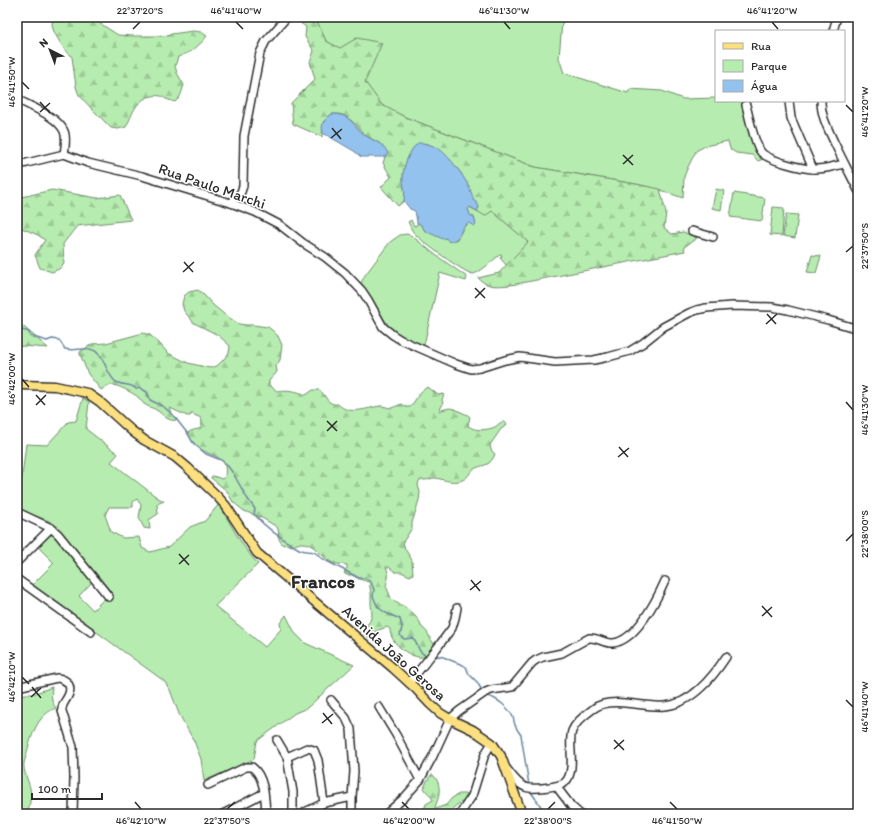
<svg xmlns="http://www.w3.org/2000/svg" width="875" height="831" viewBox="0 0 875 831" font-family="Itim,sans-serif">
	<defs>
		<pattern id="forest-firs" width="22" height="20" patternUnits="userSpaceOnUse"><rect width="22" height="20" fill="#b6ecaf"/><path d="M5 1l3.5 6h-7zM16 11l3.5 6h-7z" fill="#9dcb97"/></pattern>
	</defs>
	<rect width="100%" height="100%" fill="#fff"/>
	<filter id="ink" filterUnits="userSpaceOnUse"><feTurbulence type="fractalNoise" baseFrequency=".025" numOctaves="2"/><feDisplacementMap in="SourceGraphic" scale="8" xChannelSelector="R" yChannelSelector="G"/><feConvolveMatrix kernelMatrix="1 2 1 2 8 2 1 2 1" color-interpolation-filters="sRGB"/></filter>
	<g filter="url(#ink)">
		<g fill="#b6ecaf" stroke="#708c6d">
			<polygon points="315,17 569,17 562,23 559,58 564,73 628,93 630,89 662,91 683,99 716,98 716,101 741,101 755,147 763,159 758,161 752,155 736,153 730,149 728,141 705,146 696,151 687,169 684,177 683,198 660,190 636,184 535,167 405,117 381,105 365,82 357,38 340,49 326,41"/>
			<polygon points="716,189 724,191 721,210 712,208"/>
			<polygon points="734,193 765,198 762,221 730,217"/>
			<path d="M469,207L477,211L492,210L528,242L507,266L500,258L502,256L501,254C495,258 479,274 473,274C464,273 421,241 414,233C411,230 410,225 408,222L411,220L414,226L417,225V222L422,226L425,231L446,238L456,240C461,235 462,226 469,223L470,215L468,209Z"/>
			<polygon points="773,207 784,208 782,236 770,235"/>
			<polygon points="786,214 798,215 795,238 783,236"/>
			<polygon points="407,234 412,236 437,256 467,277 466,281 440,273 424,345 398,335 392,330 387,324 367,291 361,283 365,275 390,242 400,235"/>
			<polygon points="812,255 821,256 816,273 807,272"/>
			<path d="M83,398L89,402L86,429L118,454L111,462L158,498L164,501L157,504L158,514L149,520L150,529L144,528L139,518L141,505L137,499L133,502V507H109L105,515L111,532L123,538L139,537L142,548L150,552L169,547L190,527L205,521L219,504C231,525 242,547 258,564L215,606L265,647L281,629L280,623L286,615L295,633L305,643L354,665L307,708L295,713L257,741L254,759L204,781L201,759L194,741L179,714L170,690L164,681L98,633L91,630L31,586L54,563L38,547C43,541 48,533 56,535L92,582L79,596L93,610L106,597L108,599L112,593L57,526L49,521L17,509V487L21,484L26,444L47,445L68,422L76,421Z"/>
			<path d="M52,687C51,696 51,701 56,708C34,716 30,743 24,763C23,772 28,779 30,788C32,796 29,806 28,814H17V695L26,694H33Z"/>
		</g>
		<g fill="url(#forest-firs)" stroke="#708c6d">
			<path d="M54,17H90L118,35L133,36H163L171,34L193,31L201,32L207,36L202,42L192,51L178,57L175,66L177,73L184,85C181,93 182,96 175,102C172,101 169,100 166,99C164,98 163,96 161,96C157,95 152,96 148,97C134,103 133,114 126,127L118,129L111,128L91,108L79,95L76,87L72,57L62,46L54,32L52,25L53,18Z"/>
			<path d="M297,17H315L326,41L340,48L357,38L382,43L365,82L382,105L405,117L535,167L636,184L660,189L666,213L664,228L672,234L683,232L697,238L684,247L685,251L511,285C497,286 488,288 478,278L499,273L528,242L492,211L485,216L477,211L479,207L473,200L461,173L450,160L439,149L426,143L414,147C408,156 403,167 403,178C403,187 406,191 404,201L398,206L381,187L391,177L383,163L385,157L388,153L379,143L365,135L352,121L343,115L338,114H332L328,117L323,122L322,137L293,124L291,103L315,79L310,62L314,51L305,37L306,27L299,22Z"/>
			<polygon points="52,190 97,198 120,195 131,220 77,226 63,244 64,264 59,269 52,272 40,268 35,255 45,240 38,235 17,226 17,198"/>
			<path d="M198,290L203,294L213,305L225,315L239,324L246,325H253L268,327L273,331L278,336L282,345L280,360L276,366L277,372L269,381V385L277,391C286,389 298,391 306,395L313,390H319C326,394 327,406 338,404C349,416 367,408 380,406C384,406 386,407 390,408C393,408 398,405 402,404L406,407H410C416,401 418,391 428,387L438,395L444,394L442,400L443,404L439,411C451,407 450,407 461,412C465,414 467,414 470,417L468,425C473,432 488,430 495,427C498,425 500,422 503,422C506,422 506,423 507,425L501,429L490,445L491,450L495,454C490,466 486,464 476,468C468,471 470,479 459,481C450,483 443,479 435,478C431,478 428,480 425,480C420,480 424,478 419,481L418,485L420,492L419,500L412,523V528L403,542L405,549L412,560L413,574L410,576L401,572H395L389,567H386C390,575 388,578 386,586L391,598L395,602L405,607L415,616L420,622L421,626L427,632L430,638L434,644C431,673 389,648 390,629L387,627L376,631L373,638L368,637L365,629L366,626L370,621L372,614L371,604V593L369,582L359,579L352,575H346L344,573L347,568V565C342,564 336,565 331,562C321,557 314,542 301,543C299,543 295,545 292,546L287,544L283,545C275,536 281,535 277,527L262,518L244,511L233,502L227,491L211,478V477L213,476L222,479L225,477C228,456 216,458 202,450C196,446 190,439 188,433C192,429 197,430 201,428L202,423L201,418L192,414L190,416H187L170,408H169L170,410L177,420C169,422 164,416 158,411C154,408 148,407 144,404C142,402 140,399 138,397C133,393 118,385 112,385C108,385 104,388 101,390L88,374L80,354V352L92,344L106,343L143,333L150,335L158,342L168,353L188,363L210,368L217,366L223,360L229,353L230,346L218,335L194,323L184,311L182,304L184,296L189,292Z"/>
			<polygon points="17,321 48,348 23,346 17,347"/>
			<path d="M431,775H433C442,784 440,796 435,807V809L446,805L452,798L459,794H468L469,795L468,799L458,804L446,814H393L398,810L408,811L417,809L422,810L424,809L426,804L433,800C431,795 426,792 424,788L427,781Z"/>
		</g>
		<g fill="#94c2ee" stroke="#6a86a0">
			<path d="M332,114C352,114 352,126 365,135C374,142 382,142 388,153L385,157H361L354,151L323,133C320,124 325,119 332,114Z"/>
			<path d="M418,143C426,143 432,145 439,149C450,156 473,187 473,200L477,203L479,207L477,211L470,207L468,209L470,215L474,217L476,224L474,226L469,223C460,226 462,235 456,239C455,240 451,241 449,242L446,238L443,239L425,231L422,226L417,222L415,211L410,209L404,201C406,192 403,187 403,178C403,167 409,150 418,143Z"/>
		</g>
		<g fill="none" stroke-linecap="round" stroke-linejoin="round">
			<g stroke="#6a86a0" stroke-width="1.5">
				<path d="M17,329L26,331L29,332L30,336L47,341L52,339L59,340L65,349C73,351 83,348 90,349C105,352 105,374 116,382C123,386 131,383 136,389L140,388L147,392L150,400L164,407L173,415L188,434L193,443L206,454L221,460L226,464L233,473L247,498L255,509L254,514C266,528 283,540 299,549C309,554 312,547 321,558L359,578H365L371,582L374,590L373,596L376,603L379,608L386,613L400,619L402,627L400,636L404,639L413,638C419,646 417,652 427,656"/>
				<polyline points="434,657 440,656 446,658 450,660 463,665 466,667 469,674 477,682 483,692"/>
				<path d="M488,696C498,699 509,708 513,717C514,720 514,724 516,727C517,730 519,732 521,735L529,785"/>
				<polyline points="531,792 546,814"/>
			</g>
			<g stroke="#2b2b2b" stroke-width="10">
				<g id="minor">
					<polyline points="833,31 837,17"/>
					<path d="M17,99C31,107 57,116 64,131C67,138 65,147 64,154"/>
					<polyline points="789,101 791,118 813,169"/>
					<path d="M821,101C821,116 828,129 834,142C842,159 850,174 858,190"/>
					<path d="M746,105C749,116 754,143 761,152C767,160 803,169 813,169C824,170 834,166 844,164"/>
					<polyline points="17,165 27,163 64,154 88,163 142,176 231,203 255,212 280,225 303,243 325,257 345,273 362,291 368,300 383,327 393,335 401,340 456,364 471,369 480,368 505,360 520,357 555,362 594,360 608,357 630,351 643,343 663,327 674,321 689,313 697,310 706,308 732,306 772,307 788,310 828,320 858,329"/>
					<polyline points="231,203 241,192 243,186 244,136 260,53 266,41 287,17"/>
					<polyline points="692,231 713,237"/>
					<polyline points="17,512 51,528 58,534 109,597"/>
					<polyline points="17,562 51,528"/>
					<polyline points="17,579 91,632"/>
					<polyline points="409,683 437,648 452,628 455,618 457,608"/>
					<path d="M17,687L57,678C67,679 73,686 68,696C65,702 61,705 62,711L73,747L74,778L73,814"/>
					<polyline points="331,700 346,718 351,729 354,771 352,797 352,814"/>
					<polyline points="379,707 396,735 420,780"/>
					<polyline points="277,740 287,757 293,792 293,814"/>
					<polyline points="287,757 307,748 314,750 318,760 324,803"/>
					<path d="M506,768C511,774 517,784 525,787C532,790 557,787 564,783C567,781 569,777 570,773C574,759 568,743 572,731C575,723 586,714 593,709C602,702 614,702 625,703C637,704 652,707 664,706C690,705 713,677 726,657"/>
					<path d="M208,785L246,767H252C265,777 265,799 266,814"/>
					<polyline points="556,786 572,807 580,814"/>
					<polyline points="305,812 324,803 352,797"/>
					<polyline points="223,814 264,793"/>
					<path d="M386,814L404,798L420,780L433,756L450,719L459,711L486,692L491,690L512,687L532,663L536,660L543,657L562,653L589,638C598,637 604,644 613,643C636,641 657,599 665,581"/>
					<polyline points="460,814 472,796 485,754 492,743"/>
				</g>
			</g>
			<g stroke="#2b2b2b" stroke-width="11">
				<polyline id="major" points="17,384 21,385 55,386 87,393 100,402 132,431 144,440 175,457 188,468 217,496 226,506 257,553 393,668 416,689 430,704 440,713 450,719 473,730 492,743 501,756 522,814"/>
			</g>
			<use href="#minor" stroke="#fff" stroke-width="7"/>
			<use href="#major" stroke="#fce080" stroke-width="8"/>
		</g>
	</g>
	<path fill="none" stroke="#2b2b2b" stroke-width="1.5" d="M236,22L243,29M504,22L510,29M772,22L778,29M133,29L140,22M22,82L29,89M40,102L50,113M846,105L853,112M40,112L50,103M332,128L341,139M331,138L342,129M623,155L633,165M623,164L633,155M846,252L853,246M184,262L193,272M183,272L194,262M475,288L485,298M475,298L485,288M767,314L776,324M766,324L777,314M22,379L29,387M36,395L45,405M846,402L853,410M36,405L46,395M327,421L337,431M327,431L337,421M619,447L628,457M618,457L629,448M846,541L853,534M179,554L189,565M179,564L189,555M471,580L480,591M470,590L481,581M762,606L772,617M762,616L772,607M22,677L29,684M32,687L41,698M31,697L41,688M846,700L853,707M323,713L332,724M322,723L333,714M614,740L624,750M614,749L624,740M135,802L141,809M402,802L409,809M670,802L677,809M227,809L235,802M548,809L555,802"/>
	<g text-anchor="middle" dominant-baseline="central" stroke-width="3" stroke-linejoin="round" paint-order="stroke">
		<g font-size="15" fill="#2b2b2b" stroke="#fff">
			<text transform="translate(212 186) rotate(19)">Rua Paulo Marchi</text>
			<text transform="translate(394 653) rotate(42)">Avenida João Gerosa</text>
		</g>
		<g font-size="19" font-weight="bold" fill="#2b2b2b" stroke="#fff">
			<text x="323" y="581">Francos</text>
		</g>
	</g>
	<rect width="875" height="831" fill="none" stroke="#fff" stroke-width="44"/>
	<rect x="715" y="30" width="130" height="72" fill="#ffffff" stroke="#aaaaaa"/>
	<rect x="723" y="43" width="20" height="6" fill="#fce080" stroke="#aaaaaa"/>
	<text x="751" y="50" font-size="12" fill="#2b2b2b">Rua</text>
	<rect x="723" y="60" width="20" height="12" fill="#b6ecaf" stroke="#aaaaaa"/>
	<text x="751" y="70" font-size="12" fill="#2b2b2b">Parque</text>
	<rect x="723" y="80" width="20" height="12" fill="#94c2ee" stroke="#aaaaaa"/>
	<text x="751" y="90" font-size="12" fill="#2b2b2b">Água</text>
	<g transform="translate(50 50) rotate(318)" stroke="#ffffff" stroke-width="3" paint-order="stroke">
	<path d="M0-3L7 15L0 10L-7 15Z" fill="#2b2b2b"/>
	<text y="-6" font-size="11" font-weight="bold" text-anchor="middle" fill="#2b2b2b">N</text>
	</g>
	<path d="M32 793v6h70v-6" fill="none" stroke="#2b2b2b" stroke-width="2"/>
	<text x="38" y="793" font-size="12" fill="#2b2b2b" stroke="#ffffff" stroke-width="3" paint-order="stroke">100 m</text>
	<rect x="22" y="22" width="831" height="787" fill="none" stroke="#2b2b2b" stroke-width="1.5"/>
	<g font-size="10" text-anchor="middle" fill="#2b2b2b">
		<text x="140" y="14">22°37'20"S</text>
		<text x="236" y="14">46°41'40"W</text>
		<text x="504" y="14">46°41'30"W</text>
		<text x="772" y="14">46°41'20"W</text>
		<text transform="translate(11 82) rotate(-90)" y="4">46°41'50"W</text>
		<text transform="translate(864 112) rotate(-90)" y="4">46°41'20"W</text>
		<text transform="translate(864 246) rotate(-90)" y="4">22°37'50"S</text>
		<text transform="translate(11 379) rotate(-90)" y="4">46°42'00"W</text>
		<text transform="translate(864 410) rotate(-90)" y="4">46°41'30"W</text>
		<text transform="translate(864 534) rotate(-90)" y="4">22°38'00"S</text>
		<text transform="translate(11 677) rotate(-90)" y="4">46°42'10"W</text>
		<text transform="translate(864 707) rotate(-90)" y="4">46°41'40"W</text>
		<text x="141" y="824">46°42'10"W</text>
		<text x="227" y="824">22°37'50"S</text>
		<text x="409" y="824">46°42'00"W</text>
		<text x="548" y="824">22°38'00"S</text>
		<text x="677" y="824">46°41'50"W</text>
	</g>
</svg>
